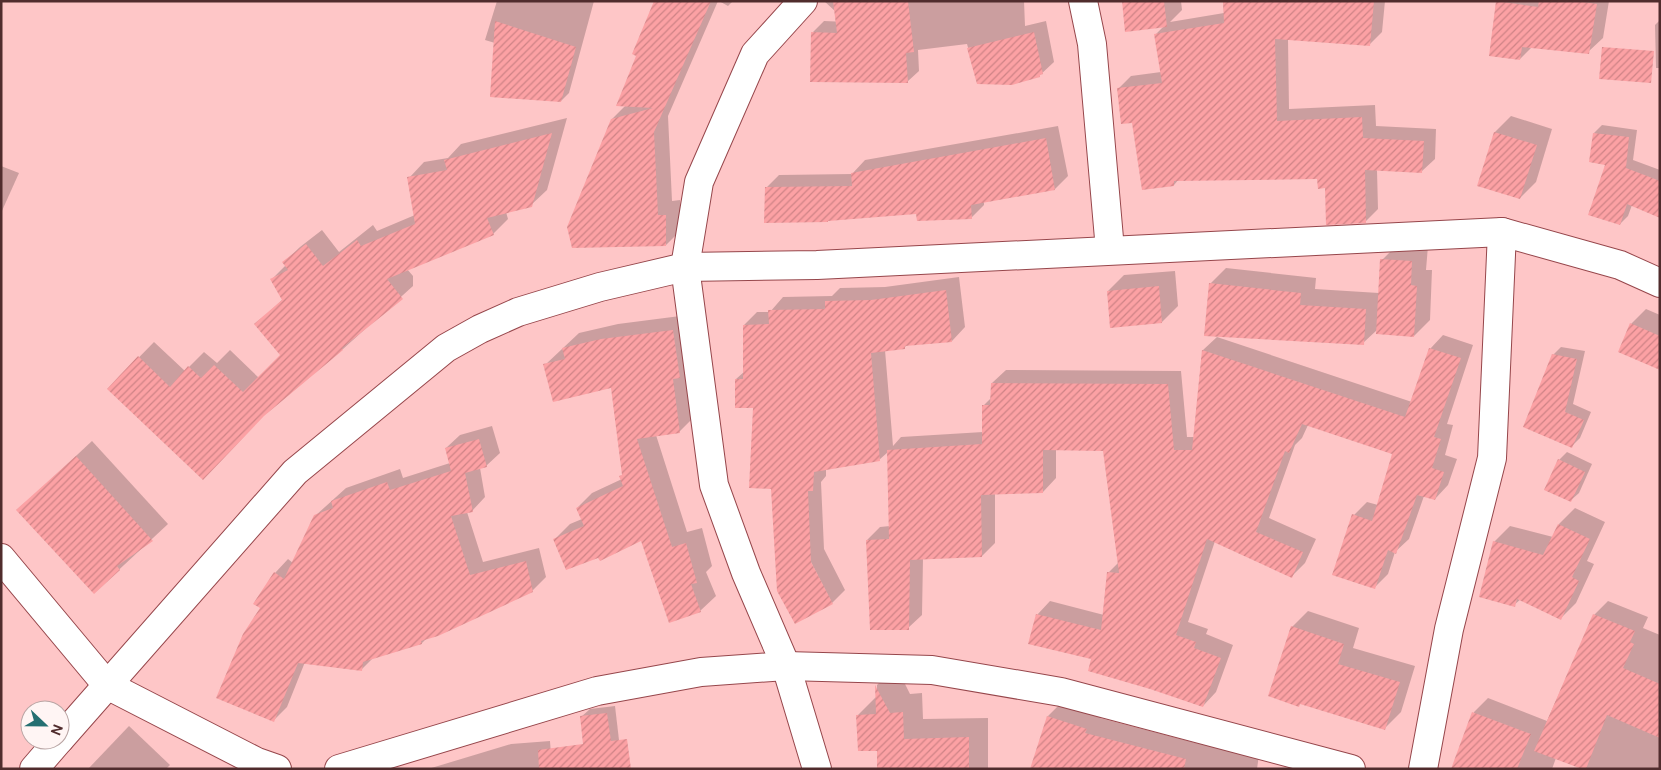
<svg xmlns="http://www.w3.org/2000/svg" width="1661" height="770" viewBox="0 0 1661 770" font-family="'DM Sans',sans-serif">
	<defs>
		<pattern id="building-hatch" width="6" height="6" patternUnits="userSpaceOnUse" patternTransform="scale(1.25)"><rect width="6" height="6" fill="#fca1a4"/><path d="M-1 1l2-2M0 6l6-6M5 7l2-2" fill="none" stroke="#ce8386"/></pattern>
	</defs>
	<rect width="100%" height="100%" fill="#fec6c7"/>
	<g fill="#0003">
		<polygon points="497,1 594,1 569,93 561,101 495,43 485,40"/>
		<polygon points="655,1 718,1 668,116 672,201 680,200 681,230 666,245 612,119 626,105 638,55"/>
		<polygon points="719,1 733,1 728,6"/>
		<polygon points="824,1 1024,1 1025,26 1046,21 1054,62 1039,76 978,83 967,44 918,50 919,71 907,82 812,33 824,21 847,22"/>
		<polygon points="1123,1 1181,1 1182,10 1170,22 1224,13 1223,1 1385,1 1382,32 1369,45 1288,39 1289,109 1375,105 1376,126 1436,129 1435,159 1422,171 1377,170 1378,209 1365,222 1326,187 1319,178 1179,179 1174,185 1134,122 1118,89 1131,76 1161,72 1155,35 1164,26"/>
		<polygon points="1497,1 1609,1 1603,38 1588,52 1532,47 1520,59"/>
		<polygon points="1660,20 1660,68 1656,68 1655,25"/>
		<polygon points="1511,116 1552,129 1536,182 1520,198 1479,185 1495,132"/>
		<polygon points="567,118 547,190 531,205 506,212 508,219 493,234 407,269 413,276 413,286 343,349 267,413 108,389 154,342 185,371 204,352 217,363 230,350 259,378 282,356 256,324 283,299 272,279 286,265 284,262 300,247 322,230 339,252 373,225 377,231 415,215 409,178 424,162 448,158 461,144"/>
		<polygon points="1602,125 1637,130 1633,160 1660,170 1660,216 1632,205 1628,216 1620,224 1607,164 1594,133"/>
		<polygon points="1058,126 1068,176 1055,189 984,201 984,205 971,218 918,213 766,188 779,175 852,174 865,160"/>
		<polygon points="1,166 19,173 1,213"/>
		<polygon points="1398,244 1428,246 1426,270 1432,270 1430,320 1414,336 1377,330 1363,343 1210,284 1226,268 1316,278 1315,289 1379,293 1382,260"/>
		<polygon points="1175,271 1178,306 1162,322 1108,291 1124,275"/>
		<polygon points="959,277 965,327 952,341 907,345 904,348 885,350 893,446 901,437 983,432 983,406 992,397 992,383 1006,370 1181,371 1187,437 1195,437 1203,350 1217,337 1412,402 1430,349 1443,335 1473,345 1447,424 1453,425 1445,455 1457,459 1448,485 1435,499 1424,496 1409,539 1395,552 1388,574 1374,588 1354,515 1367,502 1378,505 1393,453 1308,425 1302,438 1295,445 1269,518 1316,539 1305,563 1292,576 1215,541 1188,622 1208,629 1206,634 1233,645 1216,692 1203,706 1093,658 1037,615 1050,601 1104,615 1108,573 1119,562 1105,450 1056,449 1056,478 1043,492 995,493 995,543 982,556 923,558 922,615 908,628 867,540 880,527 890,526 888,452 879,460 826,469 826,476 821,482 824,549 845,590 832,603 773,488 755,407 736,379 744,372 744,325 757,312 770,312 783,297 832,296 840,288 885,287"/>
		<polygon points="1646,309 1660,315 1660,368 1631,324"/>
		<polygon points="688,315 694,417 679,432 656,435 687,532 702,528 712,566 706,572 716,596 700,611 642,540 599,556 554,540 570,524 582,519 577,508 592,493 622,479 623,474 612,387 545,365 579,333 618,324"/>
		<polygon points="1561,347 1585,351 1573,404 1591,412 1580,438 1572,446 1553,355"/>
		<polygon points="492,426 500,453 486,466 480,468 485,497 472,511 467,512 483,562 539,548 546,577 532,591 427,638 422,643 374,657 361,670 305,662 287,707 273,721 262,608 275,573 288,559 293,563 315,516 346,488 400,469 403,478 450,463 446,448 460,435"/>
		<polygon points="92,441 168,524 94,593 34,495"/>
		<polygon points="1567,452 1592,464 1579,493 1570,501 1559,460"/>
		<polygon points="1575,508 1605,522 1587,561 1594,564 1576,603 1560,619 1521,599 1514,605 1494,542 1510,526 1553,537 1559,524"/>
		<polygon points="1608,601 1648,617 1643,628 1660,635 1660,769 1586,769 1556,758 1552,769 1467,769 1454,764 1474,712 1488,698 1547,721 1594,615"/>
		<polygon points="1308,611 1359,628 1353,648 1415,666 1401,712 1385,728 1301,703 1298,706 1292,627"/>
		<polygon points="896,666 910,694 922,693 923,719 988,718 988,769 878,769 878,750 858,715 877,696 877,685"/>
		<polygon points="1063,701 1101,714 1100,718 1196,743 1259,755 1257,769 1049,769 1048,716"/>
		<polygon points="615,706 621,757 581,717 590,709"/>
		<polygon points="129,726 170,765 166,769 88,769"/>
		<polygon points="550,741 552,769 428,769 511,744"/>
	</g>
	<g fill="url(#building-hatch)">
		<polygon points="654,1 711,1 654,132 658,215 666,215 666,246 572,248 567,227 611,119 653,108 616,106 636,56 632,54"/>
		<polygon points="833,1 908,1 914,52 906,53 908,83 810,82 811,32 837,33"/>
		<polygon points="1122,1 1164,1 1167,27 1125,32"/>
		<polygon points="1223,1 1374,1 1370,46 1275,39 1277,121 1362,117 1363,138 1424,141 1422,173 1365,170 1366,223 1326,225 1325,188 1318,189 1317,179 1174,181 1174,186 1142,190 1132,123 1121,124 1117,88 1162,83 1154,34 1224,23"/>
		<polygon points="1496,1 1538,7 1539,1 1576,1 1597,4 1589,54 1522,47 1520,60 1489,56"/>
		<polygon points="495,21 576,47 561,102 490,97"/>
		<polygon points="1034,32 1043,74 1040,75 1040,77 1012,85 977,84 967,48"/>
		<polygon points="1602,47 1654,51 1651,83 1599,79"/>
		<polygon points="1494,132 1537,145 1520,199 1477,186"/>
		<polygon points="552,133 532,207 487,218 494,235 387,279 403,299 342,348 343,350 264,416 203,480 107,389 138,356 170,387 188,366 201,378 214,365 243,392 280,355 254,324 282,300 270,279 288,270 282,262 306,244 323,266 357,240 361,246 415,224 407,177 447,170 444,160"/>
		<polygon points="1593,133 1629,137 1626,168 1660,181 1660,218 1627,204 1620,225 1588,215 1605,165 1589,162"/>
		<polygon points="1046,138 1055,190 971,205 972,219 917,221 916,214 828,221 828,222 764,223 765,187 852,186 851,173"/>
		<polygon points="1380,259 1412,261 1411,285 1417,286 1414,337 1376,334"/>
		<polygon points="1209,283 1301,293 1300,305 1366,309 1364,345 1204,336"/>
		<polygon points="1159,286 1162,323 1110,328 1107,291"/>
		<polygon points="946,290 952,342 905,346 905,349 871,353 880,461 814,472 813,491 808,491 811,562 833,604 795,624 777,591 771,489 749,488 753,408 735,408 735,379 743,379 743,325 769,324 768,310 825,309 825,301 871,300"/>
		<polygon points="1630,323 1660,336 1660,370 1618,352"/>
		<polygon points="673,330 680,378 673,379 680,433 637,439 672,547 686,543 697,583 691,584 701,612 669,623 641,541 600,561 598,558 566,570 553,539 584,526 576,508 623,486 619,476 622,475 611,388 553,402 543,364 565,359 562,348 601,339"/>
		<polygon points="1429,348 1461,358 1434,437 1441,439 1432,468 1444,472 1435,500 1417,495 1396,554 1388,550 1375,589 1332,575 1352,514 1372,521 1392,454 1302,424 1289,453 1285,451 1256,532 1303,552 1292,578 1207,539 1176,635 1196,642 1194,648 1221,658 1203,707 1150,689 1088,671 1091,659 1028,644 1036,614 1101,630 1107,572 1119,573 1103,451 1043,450 1043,493 981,495 982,557 910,560 909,630 870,630 866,540 889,539 887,450 982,444 982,405 990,405 991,383 1168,384 1174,450 1192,450 1202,350 1405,417"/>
		<polygon points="1552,354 1577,359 1565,412 1584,420 1572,448 1523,427"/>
		<polygon points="479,439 487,467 465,473 473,512 451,516 470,575 526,561 533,592 438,636 421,641 422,644 363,662 362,671 298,663 274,722 216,698 243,634 260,608 253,604 274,572 284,579 314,515 333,508 331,501 387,482 390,490 451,471 445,448"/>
		<polygon points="76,456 153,541 117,566 120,570 94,594 16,510"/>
		<polygon points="1558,459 1585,472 1571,502 1544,490"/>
		<polygon points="1558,524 1590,539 1572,577 1579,581 1561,620 1517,599 1515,607 1479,597 1493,541 1543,555"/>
		<polygon points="1593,614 1635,631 1630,642 1634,644 1623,668 1660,684 1660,738 1607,715 1586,769 1582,769 1534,751"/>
		<polygon points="1291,626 1344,644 1338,664 1400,682 1385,730 1300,704 1299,707 1268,696"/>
		<polygon points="875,685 890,713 903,712 904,739 969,737 969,769 877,769 877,751 858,751 856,715 876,714"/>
		<polygon points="1472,712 1531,734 1517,769 1451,769"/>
		<polygon points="607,713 611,741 627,739 631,769 539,769 538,750 583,744 580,716"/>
		<polygon points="1047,716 1087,729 1085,733 1186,759 1184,769 1030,769"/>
	</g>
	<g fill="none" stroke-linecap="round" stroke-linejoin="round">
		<g stroke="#96464b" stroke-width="30">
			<g id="minor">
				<polyline points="803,1 755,54 699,182 685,267 714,485 746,573 786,666 817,769"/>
				<polyline points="1083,1 1092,44 1110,250"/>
				<polyline points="1,558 107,685 257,762 277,769"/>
				<polyline points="60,739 295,472 446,348 480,329 518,312 600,287 685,267 817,265 1502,232 1620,265 1660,283"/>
				<polyline points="34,769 59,740"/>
				<polyline points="339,769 597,691 701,672 786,666 932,670 1061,692 1351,769"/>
				<polyline points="1423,769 1449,629 1492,458 1502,232"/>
			</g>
		</g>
		<use href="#minor" stroke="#fff" stroke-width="28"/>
	</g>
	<rect width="1661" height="770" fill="none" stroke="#502c2d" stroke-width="5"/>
	<g transform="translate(45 725) rotate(112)"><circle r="24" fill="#fff5f4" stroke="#b9a5a4"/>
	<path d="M0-4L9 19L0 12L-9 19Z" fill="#246f71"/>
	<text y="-8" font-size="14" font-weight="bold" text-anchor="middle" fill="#502c2d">N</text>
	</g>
</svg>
